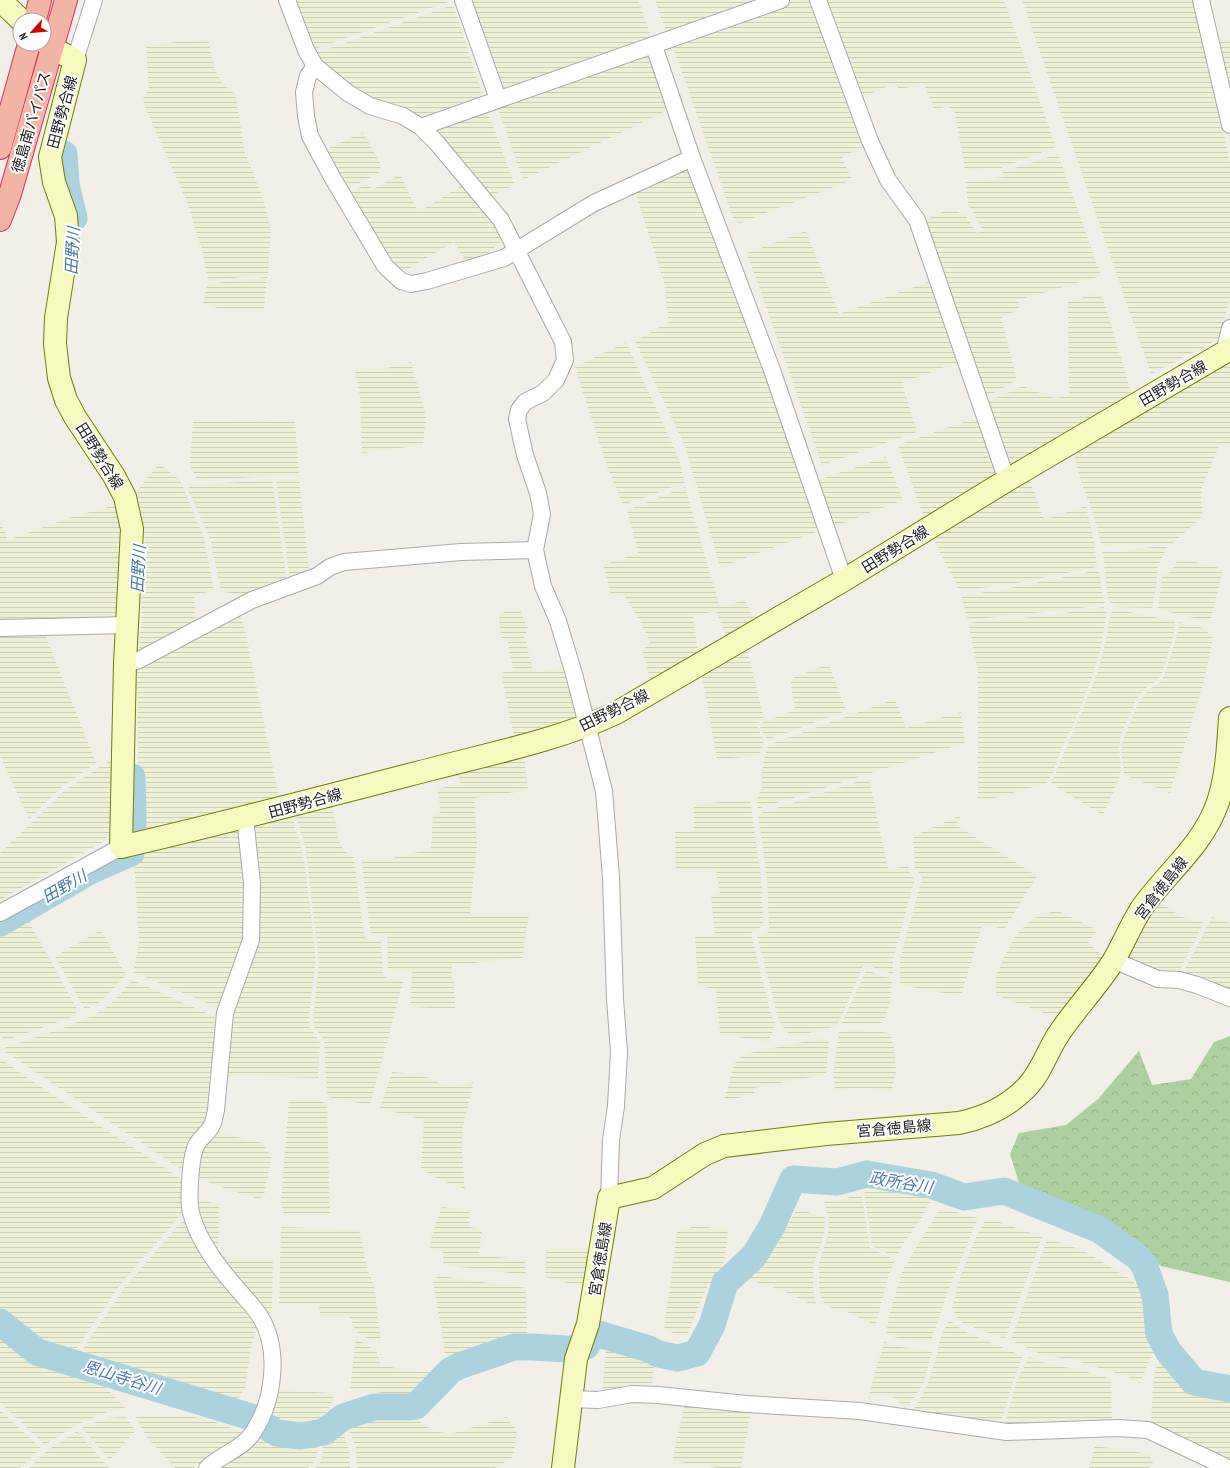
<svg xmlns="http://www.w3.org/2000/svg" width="1230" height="1468" viewBox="0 0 1230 1468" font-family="'PT Sans Narrow','Noto Sans JP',sans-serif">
	<defs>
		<pattern id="farmland-rules" width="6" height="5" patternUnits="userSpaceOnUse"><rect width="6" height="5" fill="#eef0d5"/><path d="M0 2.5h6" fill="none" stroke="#ccceb7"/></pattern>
		<pattern id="forest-crowns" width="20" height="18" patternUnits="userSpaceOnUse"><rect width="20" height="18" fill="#add19e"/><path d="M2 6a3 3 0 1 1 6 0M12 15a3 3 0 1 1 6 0" fill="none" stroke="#95b388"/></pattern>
	</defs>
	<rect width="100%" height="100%" fill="#f2efe9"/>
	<g fill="url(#farmland-rules)">
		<polygon points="294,0 451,0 451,1 314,49"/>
		<polygon points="469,0 638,0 650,34 648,40 504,91 499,86"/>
		<polygon points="655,0 765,0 667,34"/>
		<polygon points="795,0 811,0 865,146 842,157 852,180 740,223 734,221 672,44"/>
		<polygon points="825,0 1004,0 1056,147 1001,168 965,170 955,113 948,106 935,110 923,83 899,90 895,83 863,97"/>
		<polygon points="1022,0 1195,0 1230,162 1230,299 1219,339 1151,374"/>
		<polygon points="453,5 483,96 424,117 396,110 364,96 320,62 316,53"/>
		<polygon points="208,39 215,69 221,82 236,95 244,150 261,193 271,229 268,274 208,281 203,254 187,202 145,107 143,98 149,90 146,45"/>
		<polygon points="1216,40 1230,40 1230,107"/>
		<polygon points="646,52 651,55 670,109 523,180 497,106"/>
		<polygon points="487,110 515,185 491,195 430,129"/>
		<polygon points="363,132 381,165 379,173 349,188 327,149"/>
		<polygon points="1058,154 1101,276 1018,300 1019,309 1001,318 1017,380 985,398 924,220 945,211 956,211 966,216 977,233 983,231 968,204 966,182 1003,177 1003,172"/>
		<polygon points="690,166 822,530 720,567 685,446 635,341 669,322 664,282 635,192"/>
		<polygon points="400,174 418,212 463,185 494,219 504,239 482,259 467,264 454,242 404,271 390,261 351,192 368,183 372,190"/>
		<polygon points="806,231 839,314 931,281 958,362 902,383 917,432 822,465 747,253"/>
		<polygon points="267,277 264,310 220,309 203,303 208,284"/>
		<polygon points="1097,293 1103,298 1131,391 1130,397 1011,466 1006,462 987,402 1023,386 1056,399 1069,394 1068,302"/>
		<polygon points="626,342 680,461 684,483 623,505 606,464 575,367"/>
		<polygon points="1230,359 1230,445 1220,444 1202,487 1201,500 1203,516 1173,543 1102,547 1091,507 1083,488 1073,451"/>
		<polygon points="411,362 426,416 423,445 362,453 360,396 355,370 387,368"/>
		<polygon points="978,417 997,471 994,475 924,518 898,445"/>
		<polygon points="262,421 295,422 299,475 197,480 190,465 193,422"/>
		<polygon points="886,457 903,500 835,526 818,480"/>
		<polygon points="159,464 180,480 204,538 214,591 194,595 195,624 139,655 145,550 144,527 137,491"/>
		<polygon points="1029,478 1044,520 1086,506 1094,541 1097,567 1016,583 960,591 931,535"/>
		<polygon points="299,479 309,571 290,580 276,480"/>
		<polygon points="272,480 287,581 252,595 239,595 221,591 210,539 189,492 189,485"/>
		<polygon points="685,487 720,607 745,600 755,620 726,636 716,611 693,616 698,652 651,680 642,651 650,642 637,615 623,594 611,595 603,565 638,553 627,510"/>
		<polygon points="118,504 124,528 120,616 0,622 0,521 8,540 69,518"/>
		<polygon points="1153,547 1167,547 1157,568 1157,583 1152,608 1116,607 1110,602 1107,594 1103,552"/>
		<polygon points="1179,558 1223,569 1210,622 1158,609 1162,575 1167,574 1171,571"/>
		<polygon points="1099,570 1102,594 1105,603 1081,608 968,620 961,596 1011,588"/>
		<polygon points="1103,607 1107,611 1100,651 1091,680 1074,724 1060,752 1054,770 1047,783 981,802 978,800 978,671 968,623 1052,615"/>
		<polygon points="1112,609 1175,621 1174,635 1163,671 1159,678 1145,689 1136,700 1121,735 1119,747 1121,769 1119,779 1103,815 1051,784 1094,682 1103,653"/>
		<polygon points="520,610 529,631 524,634 533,672 566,667 579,712 576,721 518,738 514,736 501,673 513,670 507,638 502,638 499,620 499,615 507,611"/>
		<polygon points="239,612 246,635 279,799 142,834 139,828 137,667"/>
		<polygon points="1179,622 1207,629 1209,636 1213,638 1203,685 1170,793 1124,775 1121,749 1124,737 1138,704 1147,691 1162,681 1177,636"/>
		<polygon points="0,634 45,634 96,763 63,786 29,819 0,756"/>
		<polygon points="746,644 764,719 756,724 764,741 759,756 717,759 701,671"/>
		<polygon points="829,664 846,711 767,740 759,724 795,710 790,679"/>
		<polygon points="895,699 906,728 961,712 965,743 758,809 757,800 762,786 761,774 768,745"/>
		<polygon points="524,753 528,790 474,798 477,846 470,915 529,915 522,958 452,965 451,977 454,983 455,1009 410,1007 412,972 392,972 388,968 387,934 372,934 370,929 361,858 392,858 431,849 433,815 441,812 437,789 460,784 457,769"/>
		<polygon points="115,757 114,819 110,832 104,841 0,900 0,853 65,790"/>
		<polygon points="869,778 888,869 908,866 910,874 915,879 893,959 893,974 864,964 837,1026 797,1036 789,1034 782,1026 777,1014 757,935 767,934 769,928 767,878 758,814"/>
		<polygon points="750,800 761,877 763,924 760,928 751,933 771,1015 776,1024 768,1042 720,1034 716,989 698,986 695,936 715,935 711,895 720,894 716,870 676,870 675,832 694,831 694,804"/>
		<polygon points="332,804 339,842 344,851 354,858 364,935 370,941 381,941 383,974 388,979 404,979 370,1105 327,1097 324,1040 314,1027 313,1016 319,964 305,845 295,813"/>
		<polygon points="291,814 301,846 306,871 315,949 315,966 309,1015 310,1028 320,1042 318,1078 227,1075 227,1028 248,966 251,825"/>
		<polygon points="961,815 956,825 1037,876 1003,931 994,926 982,926 961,996 900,985 900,959 922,878 915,867 913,836"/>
		<polygon points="241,826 245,864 245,937 221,1009 133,972 139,942 134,860 135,851"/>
		<polygon points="1158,901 1182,917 1204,923 1177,975 1157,971 1125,957"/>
		<polygon points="1056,910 1097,930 1088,943 1105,958 1059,1019 996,995 996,977 1003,959 1016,935 1032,919"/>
		<polygon points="26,916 77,1009 75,1016 4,1041 0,1034 0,930"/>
		<polygon points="1212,917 1230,923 1230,995 1181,977"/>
		<polygon points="101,930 126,975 100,1002 85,1010 55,956"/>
		<polygon points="866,970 892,979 890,1003 885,1019 879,1025 860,1024 841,1025"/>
		<polygon points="132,980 215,1017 212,1104 188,1174 1,1049 61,1029 92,1016 110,1005"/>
		<polygon points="852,1029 890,1033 894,1046 896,1072 891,1092 868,1088 835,1090 833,1074 839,1032"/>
		<polygon points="822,1038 829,1040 826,1074 754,1088 754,1095 724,1100 734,1065 737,1060 745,1054"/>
		<polygon points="0,1058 36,1084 183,1180 184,1209 179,1217 120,1285 70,1358 52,1355 37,1346 0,1318"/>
		<polygon points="392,1072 417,1074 432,1079 441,1084 453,1087 474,1082 463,1127 462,1155 465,1189 443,1181 421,1169 424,1120 380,1108"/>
		<polygon points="313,1098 327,1104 330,1215 284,1214 281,1201 289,1100"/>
		<polygon points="213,1131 266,1144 265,1151 272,1154 264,1195 259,1199 215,1185 199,1178 201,1155 206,1140"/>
		<polygon points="868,1185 932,1199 919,1222 903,1244 896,1257 872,1246 864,1194"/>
		<polygon points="862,1195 870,1248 895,1260 888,1277 876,1323 873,1324 847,1312 833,1309 822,1301 819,1285 819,1263 828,1235 829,1219 824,1202"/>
		<polygon points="196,1198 219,1205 218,1249 226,1258 273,1258 272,1312 266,1313 213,1249 196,1209"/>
		<polygon points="442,1207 470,1211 469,1227 482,1229 479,1255 525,1260 526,1275 443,1265 443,1252 429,1247 434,1228"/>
		<polygon points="940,1208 978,1218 948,1291 931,1341 906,1340 886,1335 889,1317 902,1271"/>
		<polygon points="797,1209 825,1217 824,1235 814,1263 813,1286 816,1305 808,1303 784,1291 753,1281 746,1275 766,1259 777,1244"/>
		<polygon points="187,1215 258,1322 251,1349 245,1387 235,1405 198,1396 92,1364 84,1347 125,1287"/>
		<polygon points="994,1220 1042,1237 1005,1339 964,1324 957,1318 952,1308 959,1280 974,1241 985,1221"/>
		<polygon points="698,1225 718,1229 728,1229 725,1259 718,1275 708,1286 702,1298 688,1334 680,1336 664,1329 677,1232"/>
		<polygon points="281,1227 359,1230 368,1271 374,1284 381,1342 373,1342 356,1331 349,1317 321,1317 318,1304 279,1304"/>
		<polygon points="1047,1239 1066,1244 1088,1253 1133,1281 1142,1290 1148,1331 1155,1352 1149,1361 1140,1383 1126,1376 1073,1360 1042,1355 1011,1340"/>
		<polygon points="546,1248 591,1250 587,1284 582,1287 545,1277"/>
		<polygon points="439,1276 526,1288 527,1338 446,1359 433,1280"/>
		<polygon points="949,1320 966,1332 1023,1356 1013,1382 1000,1425 912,1412 926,1388 934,1365 940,1339"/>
		<polygon points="0,1335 36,1363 55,1372 102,1383 125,1408 104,1413 76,1425 45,1445 0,1403"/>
		<polygon points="356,1338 377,1352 381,1365 415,1372 434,1372 414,1394 400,1398 378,1392 350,1390"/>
		<polygon points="884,1342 901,1347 932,1351 924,1382 914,1398 905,1408 895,1398 881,1394 868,1398"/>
		<polygon points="607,1343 627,1350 654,1363 652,1383 647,1383 647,1386 602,1390"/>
		<polygon points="1166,1351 1192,1382 1230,1394 1230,1463 1156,1427 1151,1422 1153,1384 1156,1367"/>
		<polygon points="1029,1357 1048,1364 1080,1370 1111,1379 1112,1432 1025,1427 1005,1423 1016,1383"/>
		<polygon points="277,1390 333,1393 333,1400 326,1413 318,1420 302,1427 284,1429 274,1423 267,1415"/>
		<polygon points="685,1403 751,1410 741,1468 717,1468 672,1461"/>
		<polygon points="0,1410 41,1448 20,1468 0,1468"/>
		<polygon points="404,1414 417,1420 434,1431 451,1434 506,1417 517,1431 513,1457 495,1468 357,1468 356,1447 346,1423 380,1416"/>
		<polygon points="135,1416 189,1416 213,1421 242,1432 240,1437 205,1459 194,1468 175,1468 148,1439"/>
		<polygon points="126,1417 135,1431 110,1460 82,1428 105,1418"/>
		<polygon points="341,1425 349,1450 350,1468 315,1468 321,1461 323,1449 320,1440"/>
		<polygon points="77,1431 109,1468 29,1468 48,1450"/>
		<polygon points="259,1436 276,1441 297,1445 315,1442 317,1450 316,1459 308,1468 216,1468 253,1445"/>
		<polygon points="1095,1446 1149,1454 1153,1462 1149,1468 1089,1468"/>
	</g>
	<polygon fill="url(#forest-crowns)" points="1230,1036 1230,1282 1161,1266 1103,1226 1023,1196 1010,1154 1019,1133 1066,1125 1098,1099 1139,1051 1152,1085 1191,1079 1214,1042"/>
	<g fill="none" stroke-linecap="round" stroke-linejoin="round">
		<g stroke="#aad3df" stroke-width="27">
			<polyline points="64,154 66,184 74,218"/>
			<polyline points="0,923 90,871 131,853 133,820 132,777"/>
			<polyline points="0,1322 37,1352 251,1417 277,1433 300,1436 324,1432 343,1417 374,1407 407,1407 416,1406 450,1371 459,1366 514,1347 531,1347 568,1349"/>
			<polyline points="586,1346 595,1333 649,1349 658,1354 678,1358 697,1353 712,1325 725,1283 754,1256 772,1226 793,1179 837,1182 867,1174 931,1185 964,1197 1004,1191 1100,1230 1139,1258 1145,1267 1155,1295 1159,1334 1168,1351 1194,1382 1230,1389"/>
		</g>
		<g stroke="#a9a9a9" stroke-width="18">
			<g id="minor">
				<polyline points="287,0 306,50 315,66 348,93 370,106 403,116 421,127 436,142 501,220 563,342 565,360 556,380 543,393 525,402 519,410 517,419 525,455 538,493 542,514 535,550 543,586 558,621 574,674 604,791 611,877 615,999 619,1052 616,1106 611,1140 609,1198"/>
				<polyline points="463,0 498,99"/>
				<polyline points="818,0 870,141 888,180 917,220 1003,469 1009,479"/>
				<polyline points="1201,0 1230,125"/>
				<polyline points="654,46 692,158 772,370 844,580"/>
				<polyline points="75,60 94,0"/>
				<polyline points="315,66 308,76 304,92 306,116 310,136 332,177 385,266 401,281 411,284 427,281 504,258 594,203 692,158"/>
				<polyline points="421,127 781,0"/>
				<polyline points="1224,353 1230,328"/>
				<polyline points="0,628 127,625"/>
				<polyline points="125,663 137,661 252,600 317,576 330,567 344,562 461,552 535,550"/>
				<polyline points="0,913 121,847"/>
				<polyline points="1113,960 1158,979 1179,980 1197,985 1230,998"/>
				<polyline points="571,1399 598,1400 632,1394 658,1395 746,1404 860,1411 1007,1432 1118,1428 1148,1430 1228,1468"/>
				<path d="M207,1468C222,1454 243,1449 254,1431C274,1400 280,1350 261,1318C256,1309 247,1300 240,1292C220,1269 199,1243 191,1213C188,1200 190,1156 197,1144C201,1137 209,1132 212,1125C214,1121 215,1115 216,1110L225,1013L251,940L252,883L245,818"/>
			</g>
		</g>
		<g stroke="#707d05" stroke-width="24">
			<g id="secondary">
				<polyline points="0,0 21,20"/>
				<path d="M44,41L52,48L75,60L50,157L54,182L66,216L68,242L56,318L55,344L59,378L66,400L75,417L114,476L125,497L132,529L125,663L121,847C225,823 328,796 432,769C493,753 559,740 616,713L844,580L1009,479L1230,349"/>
				<path d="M563,1468L576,1359L588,1324L609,1198L653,1188L705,1154L724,1146L826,1134L959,1123C983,1118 1007,1107 1025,1089C1040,1075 1047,1052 1058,1035C1075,1009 1097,987 1114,960C1123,944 1131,925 1141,909C1166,873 1203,846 1218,802C1227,775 1228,746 1230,718"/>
			</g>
		</g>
		<g stroke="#dc2a67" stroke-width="24">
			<g id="trunk">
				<polyline points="35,20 40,0"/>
				<polyline points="0,148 29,44"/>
				<polyline points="0,220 10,194 66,0"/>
			</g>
		</g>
		<use href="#minor" stroke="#fff" stroke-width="16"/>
		<use href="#secondary" stroke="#f7fabf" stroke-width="22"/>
		<use href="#trunk" stroke="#f2b4a3" stroke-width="22"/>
	</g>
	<g text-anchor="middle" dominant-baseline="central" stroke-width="4" stroke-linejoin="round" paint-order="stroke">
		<g font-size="15" fill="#222" stroke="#fff">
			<text transform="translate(62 112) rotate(-75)">田野勢合線</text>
			<text transform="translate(31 122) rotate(-74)">徳島南バイパス</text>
			<text transform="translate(1173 383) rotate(-30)">田野勢合線</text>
			<text transform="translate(100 456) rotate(58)">田野勢合線</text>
			<text transform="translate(895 549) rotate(-32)">田野勢合線</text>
			<text transform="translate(614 710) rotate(-26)">田野勢合線</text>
			<text transform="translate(305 803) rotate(-15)">田野勢合線</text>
			<text transform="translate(1161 888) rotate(-52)">宮倉徳島線</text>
			<text transform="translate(894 1128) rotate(-5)">宮倉徳島線</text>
			<text transform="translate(600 1259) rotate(-81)">宮倉徳島線</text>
		</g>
		<g font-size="16" font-style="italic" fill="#4a7aab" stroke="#fff">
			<text transform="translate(72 251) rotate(-87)">田野川</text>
			<text transform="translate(138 569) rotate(-87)">田野川</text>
			<text transform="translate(64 886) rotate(-30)">田野川</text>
			<text transform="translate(901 1182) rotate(9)">政所谷川</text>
			<text transform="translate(122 1377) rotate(17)">恩山寺谷川</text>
		</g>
	</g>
	<g transform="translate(32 32) rotate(243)"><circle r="19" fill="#ffffff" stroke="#a7a7a7"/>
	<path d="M0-3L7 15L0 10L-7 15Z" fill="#d40000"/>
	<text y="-6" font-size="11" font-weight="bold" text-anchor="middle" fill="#222222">N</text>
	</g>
</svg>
